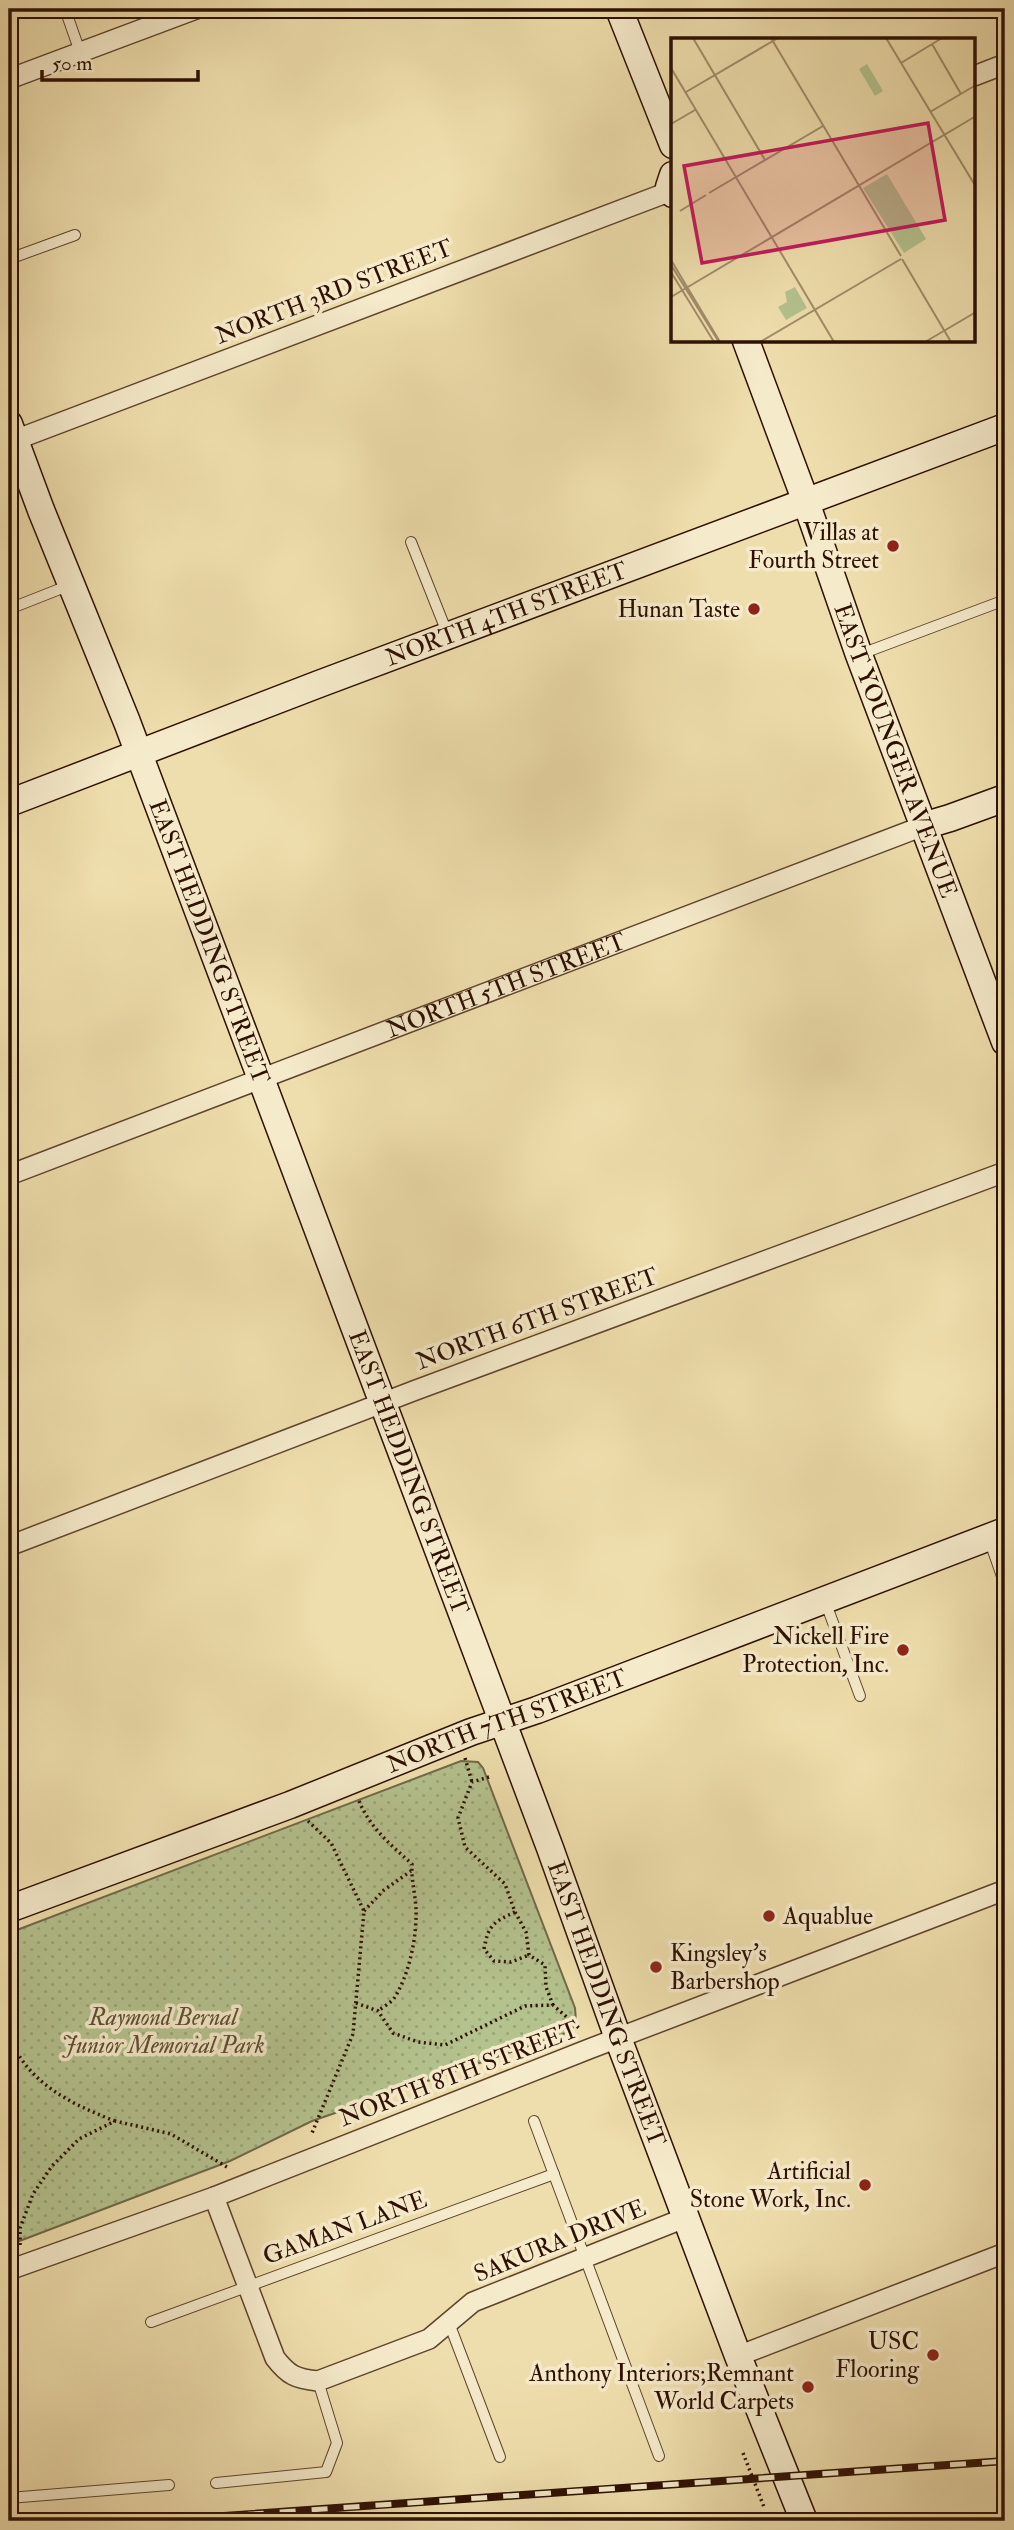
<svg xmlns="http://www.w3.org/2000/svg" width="1014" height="2530" viewBox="0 0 1014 2530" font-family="'IM FELL Double Pica',serif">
	<defs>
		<pattern id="park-dots" width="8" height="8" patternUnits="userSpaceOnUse" patternTransform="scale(1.75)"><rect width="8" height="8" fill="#b4c28e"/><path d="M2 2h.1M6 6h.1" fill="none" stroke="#9ba679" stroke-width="1.8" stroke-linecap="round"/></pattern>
	</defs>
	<rect width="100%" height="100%" fill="#efdead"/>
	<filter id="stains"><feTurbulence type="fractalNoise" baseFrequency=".00286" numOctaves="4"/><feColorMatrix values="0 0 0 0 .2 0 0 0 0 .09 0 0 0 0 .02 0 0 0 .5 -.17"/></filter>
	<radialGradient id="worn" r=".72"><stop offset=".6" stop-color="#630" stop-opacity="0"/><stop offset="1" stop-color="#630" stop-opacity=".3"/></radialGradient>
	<path fill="url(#park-dots)" stroke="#706948" stroke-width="2" d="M461,1761L478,1762L483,1768L575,2008C576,2019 577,2024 569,2032L312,2121L230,2161L9,2245V1933Z"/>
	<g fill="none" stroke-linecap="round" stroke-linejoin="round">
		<g stroke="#5e442d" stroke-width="12">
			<g id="lane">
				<polyline points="65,9 80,52"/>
				<polyline points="9,259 75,235"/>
				<polyline points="411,542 448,635"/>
				<polyline points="9,609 70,585"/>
				<polyline points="861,654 1005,600"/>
				<polyline points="989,1539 1005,1585"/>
				<polyline points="825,1601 860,1696"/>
				<polyline points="534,2121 659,2456"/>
				<polyline points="151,2322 554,2174"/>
				<polyline points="449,2323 500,2457"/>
				<polyline points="216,2483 326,2472 337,2443 318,2381"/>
				<polyline points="9,2498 169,2485"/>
			</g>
		</g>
		<g stroke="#5e442d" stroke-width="22">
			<g id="street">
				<polyline points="974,76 1005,64"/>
				<polyline points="9,79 196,9"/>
				<polyline points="15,440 671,191"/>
				<path id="s1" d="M9,1175L923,826"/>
				<polyline points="9,1546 416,1390 1005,1172"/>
				<path d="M214,2197L275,2358C288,2375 296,2379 318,2381L429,2339L473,2302L687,2217"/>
				<polyline points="9,2270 214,2197 589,2049 1005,1890"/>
				<polyline points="738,2356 1005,2253"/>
			</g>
		</g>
		<g stroke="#2d1002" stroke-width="29">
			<g id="secondary">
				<polyline points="619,9 673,145"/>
				<polyline points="673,175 669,187 673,194"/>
				<path id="s2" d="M746,341L806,502L859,655L1005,1042"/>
				<path id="s3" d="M9,424L41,510L127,722L550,1848L618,2038L738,2356L804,2521"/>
				<path id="s4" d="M9,803L319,684L1005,427"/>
				<polyline points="923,826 950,818 1005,798"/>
				<path id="s5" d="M9,1909L290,1805L471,1732L537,1710L1005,1531"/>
			</g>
		</g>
		<g stroke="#2d1002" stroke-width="3.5" stroke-dasharray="2 3.5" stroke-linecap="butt">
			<polyline points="465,1758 472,1782"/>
			<polyline points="489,1777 472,1782 458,1818 465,1847 505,1884 515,1912 526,1932 529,1955 545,1965 546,1987 553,2005"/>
			<path d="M359,1801C370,1828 391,1845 412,1864C411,1878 415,1893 416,1908C417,1936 410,1972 395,1997C391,2003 383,2007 378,2011"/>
			<polyline points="308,1821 331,1843 364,1911 353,2034 312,2133"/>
			<polyline points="364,1911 384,1890 411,1871"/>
			<path d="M515,1912C494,1922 488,1925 484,1949L494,1961L511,1962L529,1955"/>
			<polyline points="9,1939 11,1931"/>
			<polyline points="356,2003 378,2011 393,2033 418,2042 445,2045 525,2006 553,2005 579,2028"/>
			<path d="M9,2037C29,2084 71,2104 115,2121"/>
			<polyline points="20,2245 20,2228 33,2194 52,2166 79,2139 115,2121 171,2134 227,2167"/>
			<polyline points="743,2453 764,2507"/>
		</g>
		<use href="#lane" stroke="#f5eaca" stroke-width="10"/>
		<use href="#street" stroke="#f5eaca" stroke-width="19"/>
		<use href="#secondary" stroke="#f5eaca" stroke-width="26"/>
		<g stroke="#2d1002" stroke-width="8">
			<polyline id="rail" points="152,2521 1005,2461"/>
		</g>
		<use href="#rail" stroke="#f5eaca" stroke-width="5" stroke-dasharray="16" stroke-linecap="butt"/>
	</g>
	<g fill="#8f2418" stroke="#f5eaca" stroke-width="2.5">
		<circle cx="893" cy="546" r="7"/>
		<circle cx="754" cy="609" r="7"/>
		<circle cx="903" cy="1650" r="7"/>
		<circle cx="769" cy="1916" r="7"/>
		<circle cx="656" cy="1967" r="7"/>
		<circle cx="865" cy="2185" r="7"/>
		<circle cx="933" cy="2355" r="7"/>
		<circle cx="808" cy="2387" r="7"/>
	</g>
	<g text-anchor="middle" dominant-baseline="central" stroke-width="7" stroke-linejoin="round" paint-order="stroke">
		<g font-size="24" fill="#2d1002" stroke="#f5eaca">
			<text transform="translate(334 292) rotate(-21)">NORTH 3RD STREET</text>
			<text stroke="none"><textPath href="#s4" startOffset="532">NORTH 4TH STREET</textPath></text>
			<text stroke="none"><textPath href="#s2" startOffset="436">EAST YOUNGER AVENUE</textPath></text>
			<text stroke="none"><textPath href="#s3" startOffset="555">EAST HEDDING STREET</textPath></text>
			<text stroke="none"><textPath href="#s1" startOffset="532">NORTH 5TH STREET</textPath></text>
			<text transform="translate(537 1319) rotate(-20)">NORTH 6TH STREET</text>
			<text stroke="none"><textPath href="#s3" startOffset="1122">EAST HEDDING STREET</textPath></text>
			<text stroke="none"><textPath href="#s5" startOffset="532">NORTH 7TH STREET</textPath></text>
			<text stroke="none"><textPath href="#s3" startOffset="1689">EAST HEDDING STREET</textPath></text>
			<text transform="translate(459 2074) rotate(-21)">NORTH 8TH STREET</text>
			<text transform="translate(345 2228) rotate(-20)">GAMAN LANE</text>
			<text transform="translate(560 2241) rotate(-22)">SAKURA DRIVE</text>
		</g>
		<g font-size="24" fill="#2d1002" stroke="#f5eaca" text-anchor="end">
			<text x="879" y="532">Villas at<tspan x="879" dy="28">Fourth Street</tspan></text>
			<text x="740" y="609">Hunan Taste</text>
			<text x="889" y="1636">Nickell Fire<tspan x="889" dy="28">Protection, Inc.</tspan></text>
			<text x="783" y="1916" text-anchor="start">Aquablue</text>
			<text x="670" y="1953" text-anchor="start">Kingsley’s<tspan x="670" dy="28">Barbershop</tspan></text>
			<text x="851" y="2171">Artificial<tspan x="851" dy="28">Stone Work, Inc.</tspan></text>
			<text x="919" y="2341">USC<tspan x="919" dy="28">Flooring</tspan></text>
			<text x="794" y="2373">Anthony Interiors;Remnant<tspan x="794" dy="28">World Carpets</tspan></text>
		</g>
		<g font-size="24" font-style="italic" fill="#5c4e33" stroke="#f5eaca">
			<text x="163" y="2017">Raymond Bernal<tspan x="163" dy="28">Junior Memorial Park</tspan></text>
		</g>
	</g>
	<g transform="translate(671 38)">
		<rect width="304" height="304" fill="#efdead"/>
		<path d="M216,136L255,201L233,215L192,150Z" fill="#b4c28e"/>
		<path d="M196,26L212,53L204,58L188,31ZM233,188L248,191L254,201L234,213L221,194ZM124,249L136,270L115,282L107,269L116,264L114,254Z" fill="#b4c28e"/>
		<path fill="none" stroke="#a18c69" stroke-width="2" d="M22,0L94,122M100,0L230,218M215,0L305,149M261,6L290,56M230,25L271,0M0,30L163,304M15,54L107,0M259,74L305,47M0,86L24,72M38,155L152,88M9,173L35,157M231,221L280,304M0,222L49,304M0,227L48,304M0,234L43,304M0,259L305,78M89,304L230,221M254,304L305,274"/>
		<path fill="#c2185b" fill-opacity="0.15" stroke="#c2185b" stroke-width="3.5" d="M257,85L274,182L31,225L13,128Z"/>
		<rect width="304" height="304" fill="none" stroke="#2d1002" stroke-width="3.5"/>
	</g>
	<rect width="1014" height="2530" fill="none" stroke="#efdead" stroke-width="35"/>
	<rect x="10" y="10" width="993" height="2509" fill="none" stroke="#2d1002" stroke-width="3.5"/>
	<rect x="18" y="18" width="979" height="2495" fill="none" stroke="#2d1002" stroke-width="2"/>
	<path d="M42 70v10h156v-10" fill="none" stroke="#2d1002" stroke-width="3.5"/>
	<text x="52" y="70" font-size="21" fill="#2d1002" stroke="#f5eaca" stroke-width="5" paint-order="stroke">50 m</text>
	<rect width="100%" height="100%" filter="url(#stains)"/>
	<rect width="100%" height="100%" fill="url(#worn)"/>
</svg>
